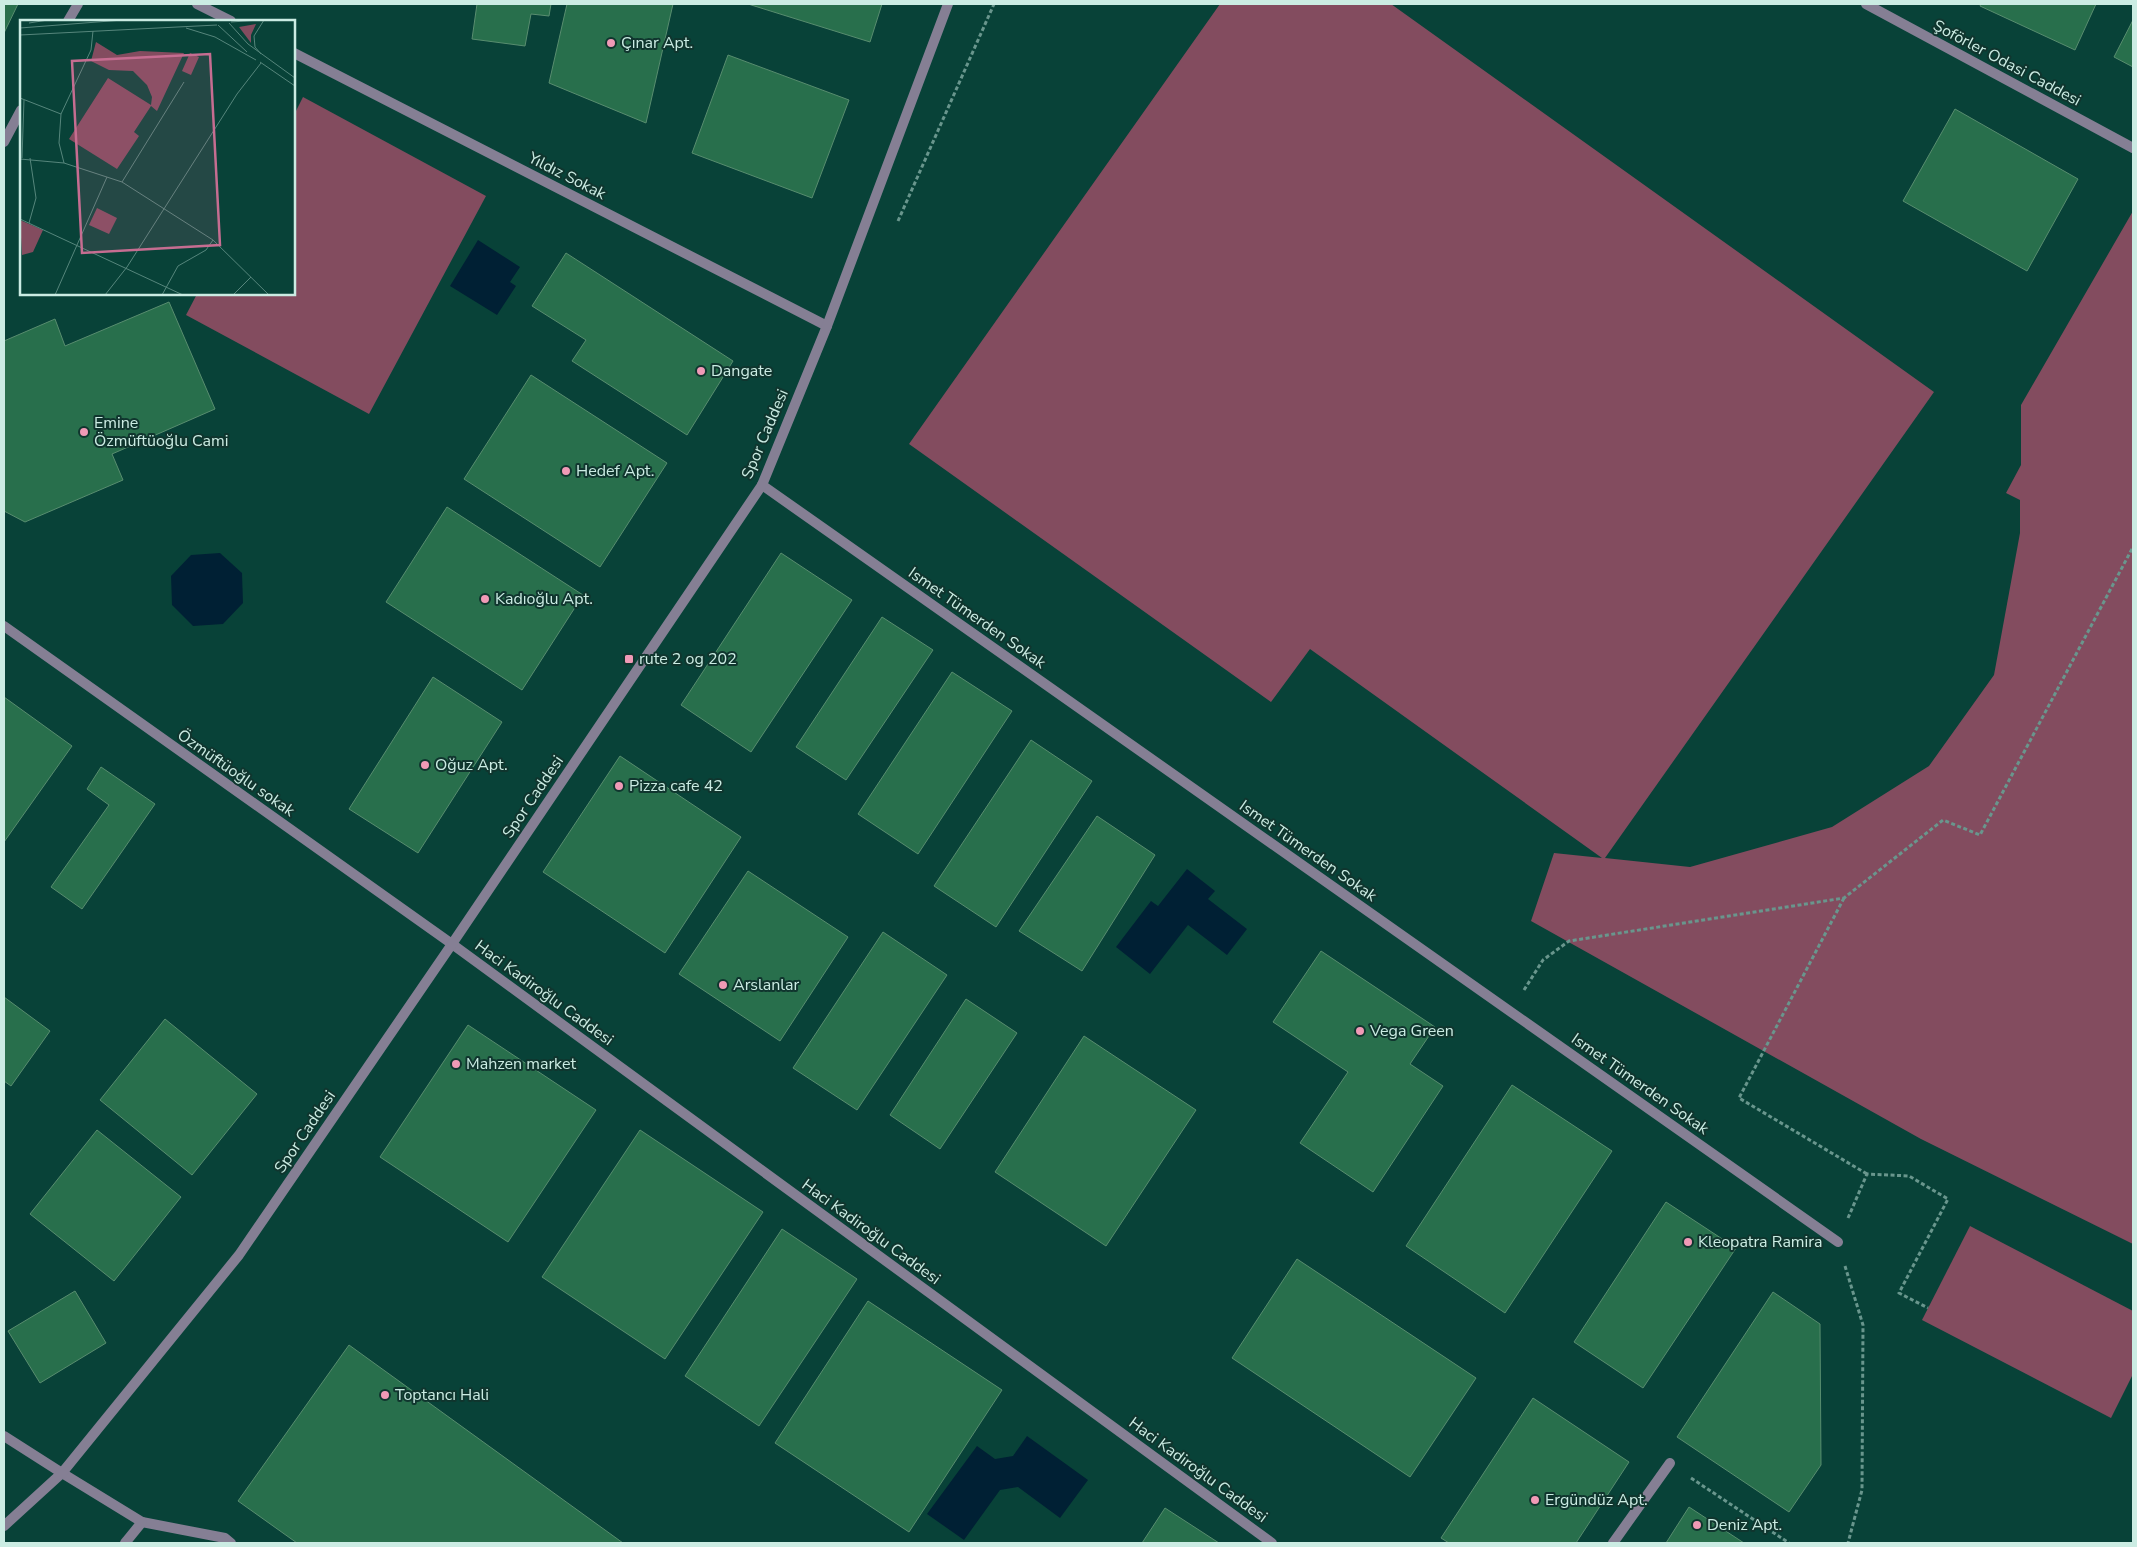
<svg xmlns="http://www.w3.org/2000/svg" width="2137" height="1547" viewBox="0 0 2137 1547" font-family="'Nunito Sans',sans-serif">
	<rect width="100%" height="100%" fill="#084238"/>
	<g fill="#834c5f">
		<polygon points="1220,4 1391,4 1934,392 1605,858 1690,867 1832,827 1929,766 1994,675 2020,533 2020,500 2006,493 2021,465 2021,405 2133,211 2133,1244 1921,1139 1531,921 1554,853 1602,858 1310,649 1271,702 909,444"/>
		<polygon points="303,97 486,196 369,414 186,315 197,294 294,294 294,115"/>
		<polygon points="1970,1226 2133,1311 2133,1374 2111,1418 1922,1320"/>
	</g>
	<g fill="#002034">
		<polygon points="478,240 520,267 510,282 516,286 497,315 450,286"/>
		<polygon points="220,553 242,573 243,603 223,624 193,626 172,605 171,576 191,555"/>
		<polygon points="1187,869 1215,891 1208,899 1247,929 1227,955 1188,925 1150,974 1116,947 1151,901 1158,906"/>
		<polygon points="1027,1436 1088,1480 1060,1518 1018,1487 1000,1490 964,1540 927,1514 977,1446 995,1459 1013,1456"/>
	</g>
	<g fill="#286f4c" stroke="#588d6f">
		<polygon points="4,4 18,4 4,33"/>
		<polygon points="477,4 551,4 549,16 531,14 525,46 472,39"/>
		<polygon points="567,4 673,4 646,123 549,83"/>
		<polygon points="748,4 882,4 870,42"/>
		<polygon points="1981,4 2096,4 2075,50 1980,6"/>
		<polygon points="2133,20 2133,67 2114,57"/>
		<polygon points="728,55 849,100 812,198 692,153"/>
		<polygon points="1955,109 2078,179 2027,271 1903,201"/>
		<polygon points="566,253 733,361 687,435 572,361 586,340 532,306"/>
		<polygon points="169,302 215,409 112,454 123,480 25,522 4,511 4,341 55,319 65,346"/>
		<polygon points="531,375 667,463 600,567 464,479"/>
		<polygon points="447,507 583,595 522,690 386,602"/>
		<polygon points="781,553 852,600 751,752 681,705"/>
		<polygon points="882,617 933,650 846,780 796,747"/>
		<polygon points="952,672 1012,711 918,854 858,814"/>
		<polygon points="433,677 502,722 418,853 349,809"/>
		<polygon points="4,697 72,746 4,842"/>
		<polygon points="1031,740 1092,781 996,927 934,886"/>
		<polygon points="620,756 741,837 665,953 543,872"/>
		<polygon points="101,767 155,804 82,909 51,887 109,805 87,789"/>
		<polygon points="1097,816 1155,855 1082,971 1019,931"/>
		<polygon points="748,871 848,937 780,1041 679,974"/>
		<polygon points="883,932 947,975 857,1110 793,1068"/>
		<polygon points="1321,951 1435,1027 1410,1064 1443,1086 1373,1192 1300,1143 1348,1072 1273,1022"/>
		<polygon points="4,997 50,1031 11,1086 4,1081"/>
		<polygon points="966,999 1017,1033 940,1149 890,1115"/>
		<polygon points="165,1019 257,1094 192,1175 100,1100"/>
		<polygon points="468,1025 596,1110 508,1242 380,1157"/>
		<polygon points="1084,1036 1196,1110 1106,1246 995,1172"/>
		<polygon points="1512,1085 1612,1151 1505,1313 1406,1246"/>
		<polygon points="97,1130 181,1197 114,1281 30,1214"/>
		<polygon points="640,1130 763,1212 665,1359 542,1277"/>
		<polygon points="1666,1202 1736,1248 1643,1388 1574,1342"/>
		<polygon points="782,1229 857,1279 759,1426 685,1376"/>
		<polygon points="1297,1259 1476,1378 1410,1477 1232,1358"/>
		<polygon points="75,1291 106,1343 40,1383 8,1331"/>
		<polygon points="1773,1292 1820,1324 1821,1465 1789,1512 1677,1437"/>
		<polygon points="868,1301 1002,1390 909,1532 775,1443"/>
		<polygon points="349,1345 623,1543 297,1543 238,1501"/>
		<polygon points="1533,1398 1629,1462 1576,1543 1449,1543 1441,1538"/>
		<polygon points="1689,1507 1744,1543 1666,1543"/>
		<polygon points="1165,1508 1219,1543 1142,1543"/>
	</g>
	<g fill="none" stroke-linecap="round" stroke-linejoin="round">
		<g stroke="#69968d" stroke-width="3" stroke-dasharray="4 2.5" stroke-linecap="butt">
			<polyline points="898,221 994,4"/>
			<polyline points="1844,898 1739,1098 1867,1174"/>
			<polyline points="1524,990 1543,960 1569,941 1844,898 1943,820 1980,835 2133,547"/>
			<polyline points="1848,1218 1867,1174 1909,1176 1948,1199 1899,1293 1928,1308"/>
			<polyline points="1845,1266 1863,1325 1862,1490 1848,1543"/>
			<polyline points="1691,1478 1789,1543"/>
		</g>
		<g stroke="#857f94" stroke-width="10">
			<polyline points="62,1473 142,1522 225,1538 231,1543"/>
			<polyline points="125,1543 142,1522"/>
			<polyline points="1613,1543 1670,1463"/>
		</g>
		<g stroke="#857f94" stroke-width="10">
			<polyline points="197,4 231,21"/>
			<polyline points="68,21 78,4"/>
			<polyline points="294,53 827,326"/>
			<polyline points="4,142 21,110"/>
			<polyline points="762,485 1838,1242"/>
			<polyline points="4,626 452,944"/>
			<polyline points="4,1436 62,1473"/>
		</g>
		<g stroke="#857f94" stroke-width="10">
			<polyline points="1866,4 2133,148"/>
			<polyline points="452,944 1272,1543"/>
			<polyline points="4,1526 62,1473 239,1255 452,944 762,485 827,326 948,4"/>
		</g>
	</g>
	<g fill="#f09ab6" stroke="#10352e" stroke-width="2">
		<circle cx="611" cy="43" r="5"/>
		<circle cx="701" cy="371" r="5"/>
		<circle cx="84" cy="432" r="5"/>
		<circle cx="566" cy="471" r="5"/>
		<circle cx="485" cy="599" r="5"/>
		<rect x="624" y="654" width="10" height="10" rx="2.5"/>
		<circle cx="425" cy="765" r="5"/>
		<circle cx="619" cy="786" r="5"/>
		<circle cx="723" cy="985" r="5"/>
		<circle cx="1360" cy="1031" r="5"/>
		<circle cx="456" cy="1064" r="5"/>
		<circle cx="1688" cy="1242" r="5"/>
		<circle cx="385" cy="1395" r="5"/>
		<circle cx="1535" cy="1500" r="5"/>
		<circle cx="1697" cy="1525" r="5"/>
	</g>
	<g text-anchor="middle" dominant-baseline="central" stroke-width="4" stroke-linejoin="round" paint-order="stroke">
		<g font-size="16" fill="#cbece3" stroke="#10352e" text-anchor="start">
			<text x="621" y="43">Çınar Apt.</text>
			<text x="711" y="371">Dangate</text>
			<text x="94" y="423">Emine<tspan x="94" dy="18">Özmüftüoğlu Cami</tspan></text>
			<text x="576" y="471">Hedef Apt.</text>
			<text x="495" y="599">Kadıoğlu Apt.</text>
			<text x="639" y="659">rute 2 og 202</text>
			<text x="435" y="765">Oğuz Apt.</text>
			<text x="629" y="786">Pizza cafe 42</text>
			<text x="733" y="985">Arslanlar</text>
			<text x="1370" y="1031">Vega Green</text>
			<text x="466" y="1064">Mahzen market</text>
			<text x="1698" y="1242">Kleopatra Ramira</text>
			<text x="395" y="1395">Toptancı Hali</text>
			<text x="1545" y="1500">Ergündüz Apt.</text>
			<text x="1707" y="1525">Deniz Apt.</text>
		</g>
		<g font-size="16" fill="#cbece3" stroke="#10352e">
			<text transform="translate(2007 63) rotate(28)">Şoförler Odasi Caddesi</text>
			<text transform="translate(567 176) rotate(27)">Yıldız Sokak</text>
			<text transform="translate(765 434) rotate(-67)">Spor Caddesi</text>
			<text transform="translate(977 618) rotate(35)">Ismet Tümerden Sokak</text>
			<text transform="translate(236 773) rotate(35)">Özmüftüoğlu sokak</text>
			<text transform="translate(533 797) rotate(-56)">Spor Caddesi</text>
			<text transform="translate(1308 851) rotate(35)">Ismet Tümerden Sokak</text>
			<text transform="translate(544 993) rotate(36)">Haci Kadiroğlu Caddesi</text>
			<text transform="translate(1640 1084) rotate(35)">Ismet Tümerden Sokak</text>
			<text transform="translate(305 1132) rotate(-56)">Spor Caddesi</text>
			<text transform="translate(871 1232) rotate(36)">Haci Kadiroğlu Caddesi</text>
			<text transform="translate(1198 1470) rotate(36)">Haci Kadiroğlu Caddesi</text>
		</g>
	</g>
	<g transform="translate(20 20)">
		<rect width="275" height="275" fill="#084238"/>
		<path d="M236,4L231,15V23L219,7ZM76,22L97,35L120,31L164,33L137,91L131,86L114,112L119,116L97,149L49,119L88,58L131,85L132,77L127,65L113,51L89,50L71,41ZM170,33L179,37L171,55L162,51ZM77,188L97,198L89,214L69,205ZM0,200L23,210L13,232L2,235Z" fill="#834c5f"/>
		<path fill="none" stroke="#56867c" stroke-width="1" d="M211,2L240,0M9,3L28,0M209,3L228,24L275,58M198,5L227,32M0,8L103,0M166,8L195,17L236,40M0,15L197,5M241,34L235,27L234,16L244,0M240,42L275,66M0,78L41,94M2,138L4,80M0,139L44,143L102,162L193,220L249,275M44,143L39,123L41,94L71,30L73,11M102,162L164,62M0,199L163,275M9,203L16,178L10,138M35,275L87,157M85,275L107,247L217,74L241,43M142,275L158,246L186,230L193,220M213,275L231,257"/>
		<path fill="#c66d91" fill-opacity="0.15" stroke="#c66d91" stroke-width="2.5" d="M190,34L200,225L62,233L52,41Z"/>
		<rect width="275" height="275" fill="none" stroke="#cbece3" stroke-width="2.5"/>
	</g>
	<rect width="2137" height="1547" fill="none" stroke="#cbece3" stroke-width="10"/>
</svg>
